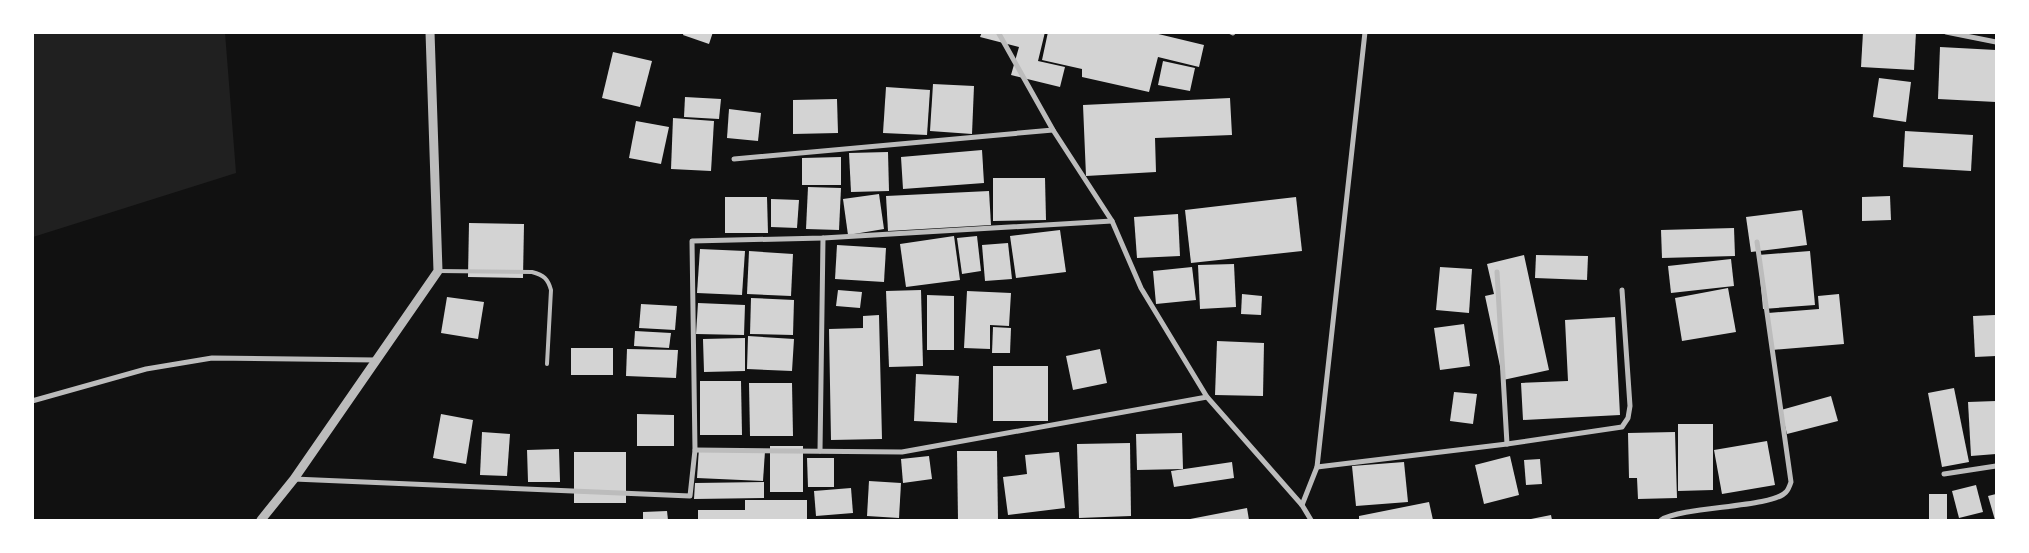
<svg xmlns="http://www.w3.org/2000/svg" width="2029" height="553" viewBox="0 0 2029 553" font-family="'DM Sans',sans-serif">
	<rect width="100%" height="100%" fill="#111"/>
	<polygon fill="#202020" points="32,33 225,33 236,173 33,237"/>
	<g fill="#d3d3d3">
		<polygon points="684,32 713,32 709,44 683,35"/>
		<polygon points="982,32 1045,32 1038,61 1065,67 1060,87 1011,75 1019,47 980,37"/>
		<polygon points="1048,32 1150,32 1204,45 1199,67 1158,57 1149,92 1082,77 1082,69 1042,60"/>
		<polygon points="1863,32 1916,32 1914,70 1861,67"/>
		<polygon points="1940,47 1996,50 1996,102 1938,99"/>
		<polygon points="613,52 652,61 640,107 602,98"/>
		<polygon points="1163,61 1195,68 1190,91 1158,85"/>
		<polygon points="1879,78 1911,82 1906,122 1873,117"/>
		<polygon points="933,84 974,86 972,134 930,131"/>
		<polygon points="886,87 930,90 927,135 883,133"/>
		<polygon points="685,97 721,99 719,119 684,117"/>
		<polygon points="1230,98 1232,135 1155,138 1156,172 1086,176 1083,105"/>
		<polygon points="837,99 838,133 793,134 793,100"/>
		<polygon points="729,109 761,113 758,141 727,138"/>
		<polygon points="673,118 714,121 711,171 671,169"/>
		<polygon points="636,121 669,127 661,164 629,158"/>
		<polygon points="1905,131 1973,135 1971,171 1903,167"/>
		<polygon points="982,150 984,183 903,189 901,157"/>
		<polygon points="888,152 889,191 851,192 849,153"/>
		<polygon points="841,157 841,185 802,185 802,158"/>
		<polygon points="993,178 1045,178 1046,220 993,221"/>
		<polygon points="808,187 841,188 839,230 806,229"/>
		<polygon points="989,191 991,225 888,231 886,196"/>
		<polygon points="879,194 884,229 848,235 843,199"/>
		<polygon points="1890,196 1891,220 1862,221 1862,197"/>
		<polygon points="725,197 767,197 768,233 725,233"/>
		<polygon points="1296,197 1302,251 1191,263 1185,210"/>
		<polygon points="771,199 799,200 797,228 771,227"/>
		<polygon points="1802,210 1807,245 1751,252 1746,217"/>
		<polygon points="1178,214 1180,256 1137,258 1134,217"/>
		<polygon points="469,223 524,224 523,278 468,277"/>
		<polygon points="1734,228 1735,256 1662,258 1661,230"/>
		<polygon points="1060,230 1066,272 1016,278 1010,236"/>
		<polygon points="954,236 960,280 906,287 900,244"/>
		<polygon points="977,236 981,271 962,274 957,238"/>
		<polygon points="1008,243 1012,279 985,281 982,245"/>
		<polygon points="837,245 886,248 884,282 835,279"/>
		<polygon points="700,249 745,251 742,295 697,293"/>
		<polygon points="749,251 793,254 791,296 747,294"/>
		<polygon points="1810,251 1815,305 1763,309 1758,255"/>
		<polygon points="1524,255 1549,370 1503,380 1485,296 1494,294 1487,264"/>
		<polygon points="1536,255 1588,256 1587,280 1535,278"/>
		<polygon points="1731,259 1734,286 1671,293 1668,266"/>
		<polygon points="1234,264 1236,307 1200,309 1198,265"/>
		<polygon points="1192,267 1196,300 1156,304 1153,271"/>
		<polygon points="1440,267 1472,269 1469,313 1436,310"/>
		<polygon points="1728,288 1736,332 1682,341 1675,298"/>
		<polygon points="838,290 862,292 860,308 836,306"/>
		<polygon points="921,290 923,366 889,367 886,291"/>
		<polygon points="967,291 1011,293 1009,326 990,325 990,349 964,348"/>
		<polygon points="1242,294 1262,296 1261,315 1241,314"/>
		<polygon points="1839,294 1844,344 1772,350 1768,313 1819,309 1818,296"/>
		<polygon points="927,295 954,296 954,350 927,350"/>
		<polygon points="447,297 484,302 478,339 441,333"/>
		<polygon points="751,298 794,300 793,335 750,334"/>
		<polygon points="698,303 745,305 744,335 696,334"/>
		<polygon points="641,304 677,306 675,330 639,328"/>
		<polygon points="879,315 882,439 831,440 829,329 863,328 863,316"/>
		<polygon points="1995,315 1996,356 1975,357 1973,316"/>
		<polygon points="1615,317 1620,415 1523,420 1521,383 1568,381 1565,320"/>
		<polygon points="1464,324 1470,366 1440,370 1434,328"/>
		<polygon points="993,327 1011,328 1010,353 992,353"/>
		<polygon points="635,331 671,333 669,348 634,346"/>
		<polygon points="748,336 794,339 792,371 747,369"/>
		<polygon points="745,338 745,371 704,372 703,339"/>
		<polygon points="1217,341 1264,343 1263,396 1215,395"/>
		<rect x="571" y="348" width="42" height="27"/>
		<polygon points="627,349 678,350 676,378 626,376"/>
		<polygon points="1100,349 1107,383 1073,390 1066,356"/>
		<rect x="993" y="366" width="55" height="55"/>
		<polygon points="916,374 959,376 957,423 914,421"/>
		<polygon points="700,381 741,381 742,435 700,435"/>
		<polygon points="749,383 792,383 793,436 750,436"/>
		<polygon points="1954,388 1969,462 1942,467 1928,393"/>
		<polygon points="1454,392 1477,394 1473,424 1450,421"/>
		<polygon points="1831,396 1838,421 1787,434 1781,410"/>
		<polygon points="1996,401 1996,454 1971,456 1968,402"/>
		<polygon points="441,414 473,420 466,464 433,458"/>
		<polygon points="637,414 674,415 674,446 637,446"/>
		<polygon points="1678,424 1713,424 1713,490 1678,491"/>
		<polygon points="482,432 510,434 507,476 480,475"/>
		<polygon points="1675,432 1677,498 1638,499 1637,478 1629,478 1628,433"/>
		<polygon points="1182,433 1183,469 1137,470 1136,434"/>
		<polygon points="1767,441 1775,485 1722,494 1714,450"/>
		<polygon points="1130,443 1131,516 1079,518 1077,444"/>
		<rect x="770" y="446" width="33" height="46"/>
		<polygon points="699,448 765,451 763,481 697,478"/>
		<polygon points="559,449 560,482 528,482 527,450"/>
		<polygon points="957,451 997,451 998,520 958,520"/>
		<rect x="574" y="452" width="52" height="51"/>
		<polygon points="1059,452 1065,508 1008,515 1003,477 1027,474 1025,455"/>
		<polygon points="929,456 932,479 903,483 901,459"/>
		<polygon points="1510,456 1519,495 1484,504 1475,465"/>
		<polygon points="807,458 834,458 834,487 808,487"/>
		<polygon points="1540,459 1542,484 1526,485 1524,460"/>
		<polygon points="1232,462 1234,478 1174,487 1171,471"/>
		<polygon points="1404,462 1408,502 1356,506 1352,466"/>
		<polygon points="869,481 901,483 899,518 867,516"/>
		<polygon points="764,482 764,498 694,499 695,483"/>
		<polygon points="1976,485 1983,512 1959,518 1952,491"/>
		<polygon points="851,488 853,513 816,516 814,491"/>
		<rect x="1929" y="494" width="18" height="26"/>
		<polygon points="1996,494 1996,520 1995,520 1988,496"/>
		<polygon points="745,500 807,500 807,520 698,520 698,510 745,510"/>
		<polygon points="1429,502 1433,520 1359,520 1359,516"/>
		<polygon points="1247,508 1249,520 1185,520"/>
		<polygon points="667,511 668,520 643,520 643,512"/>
		<polygon points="1551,515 1552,520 1526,520"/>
	</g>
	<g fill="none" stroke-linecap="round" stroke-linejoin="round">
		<path stroke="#bcbcbc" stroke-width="4" d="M438,271L532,272C544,275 548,279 551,290L547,364"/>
		<g stroke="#bcbcbc" stroke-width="5">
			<polyline points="998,32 1053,130 1112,221 1141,288 1207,397 1302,505 1311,520"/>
			<polyline points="1231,32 1233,33"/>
			<polyline points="1946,32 1996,42"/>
			<polyline points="734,159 1053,130"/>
			<polyline points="1497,272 1507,444"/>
			<polyline points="32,401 146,369 212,358 376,360"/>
			<polyline points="695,450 902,452 1207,397"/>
			<polyline points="820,451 823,238"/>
			<polyline points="1317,467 1507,444 1622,427 1628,418 1630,406 1622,290"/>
			<polyline points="1944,474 1996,466"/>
			<polyline points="294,479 690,496 695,450 692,241 823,238 1112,221"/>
			<polyline points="1302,505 1317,467 1365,32"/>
			<path d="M1661,520C1683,506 1772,508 1786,492C1788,490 1790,485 1791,482L1757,242"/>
		</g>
		<polyline stroke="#bcbcbc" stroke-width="9" points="261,520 294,479 438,271 430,32"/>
	</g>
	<rect width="2029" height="553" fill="none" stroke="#ffffff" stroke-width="68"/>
</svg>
